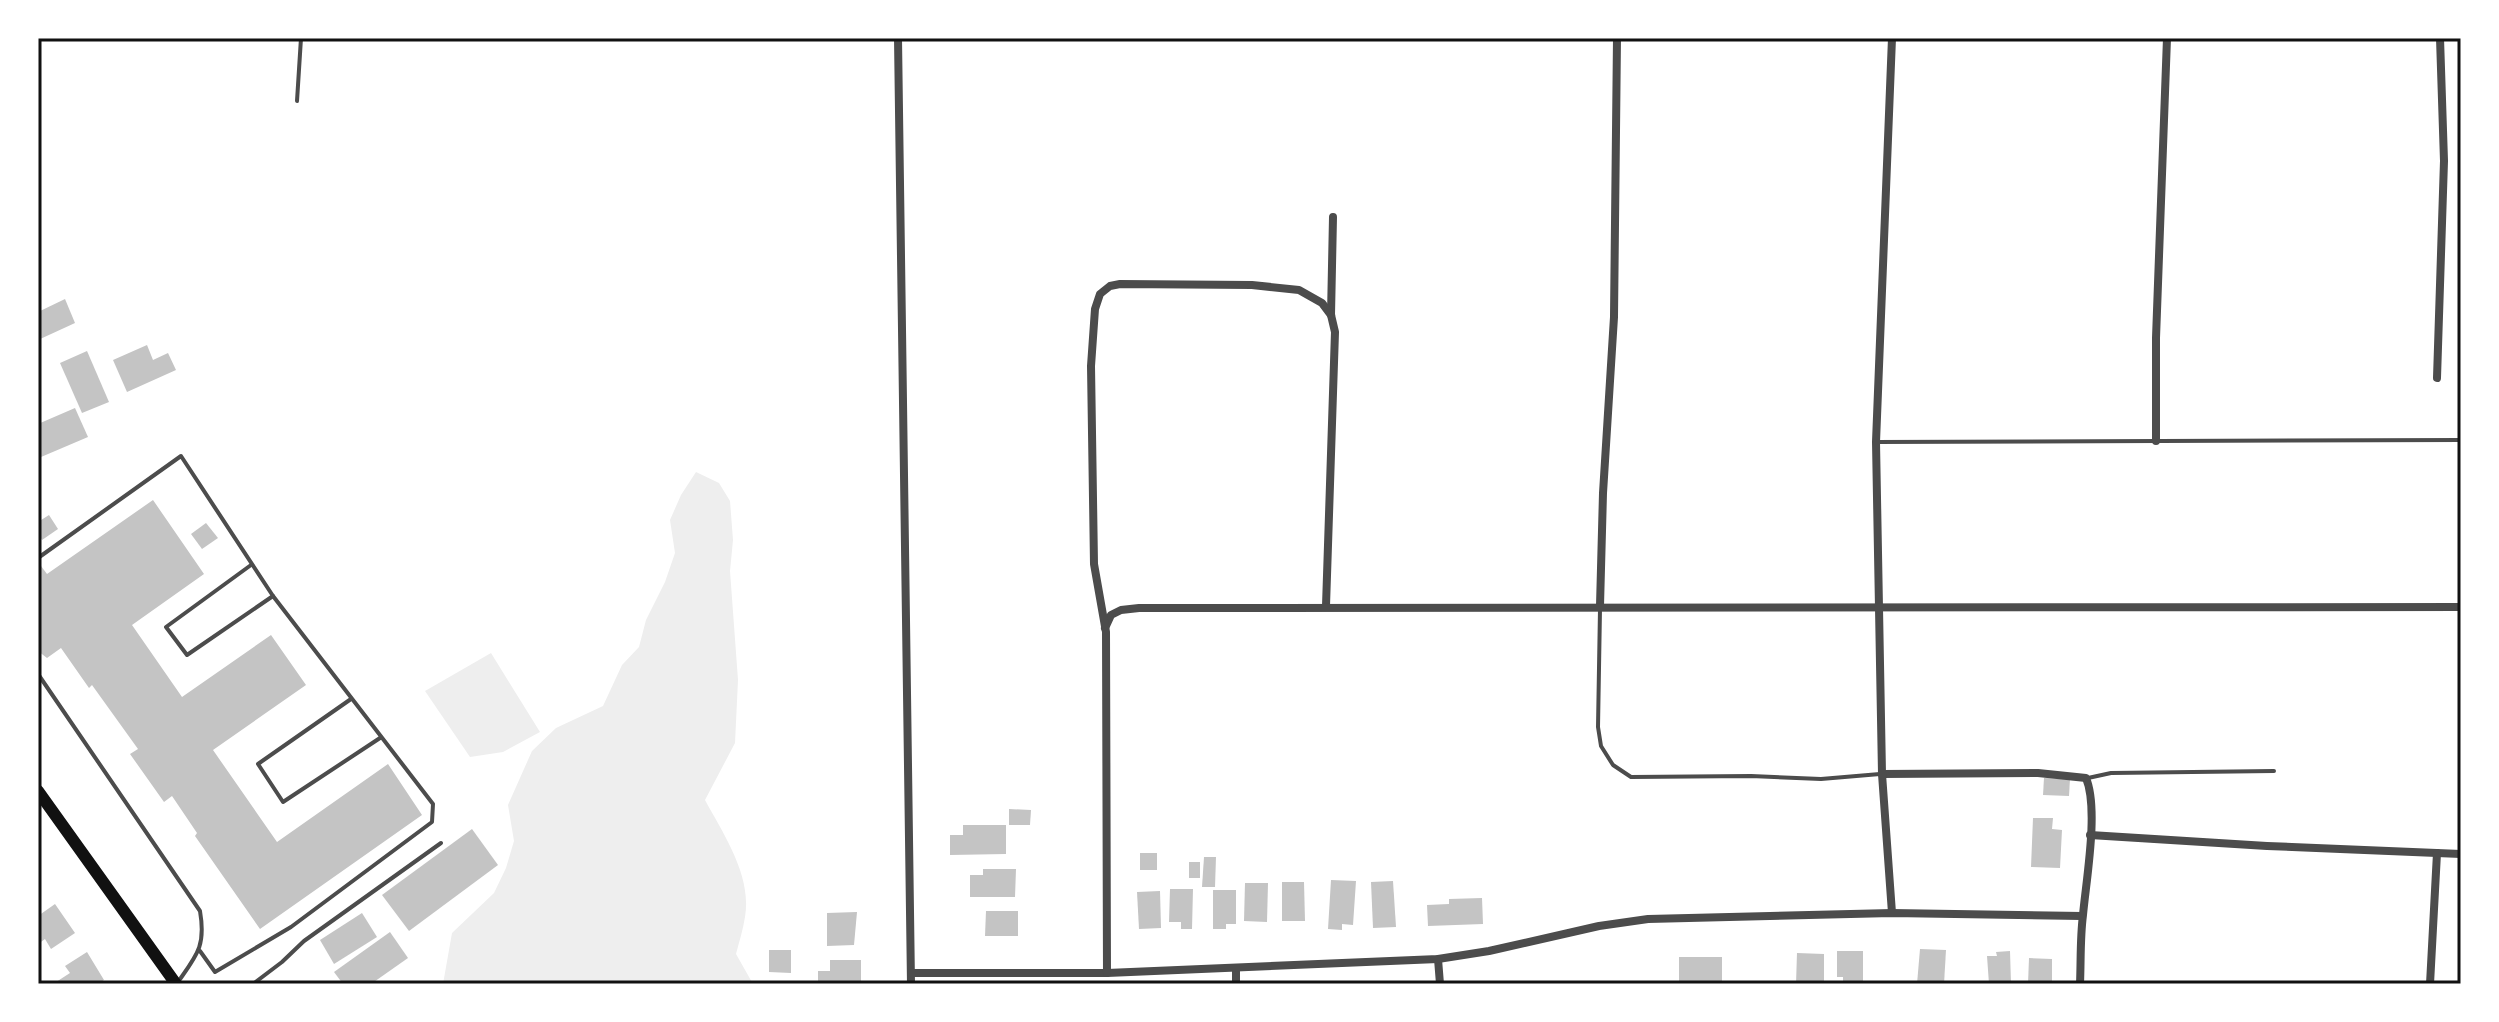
<svg xmlns="http://www.w3.org/2000/svg" width="2499" height="1022" viewBox="0 0 2499 1022" font-family="'Exo 2',sans-serif">
	<rect width="100%" height="100%" fill="#fff"/>
	<g fill="#eee">
		<path d="M696,472L719,483L730,501L733,540L730,571L738,680L735,743L705,800C724,835 752,876 745,917C743,930 739,942 736,954L753,984H443L452,933L494,893L506,868L514,841L508,805L532,751L556,728L603,706L622,665L639,647L646,620L665,582L675,553L670,520L681,495Z"/>
		<polygon points="491,653 540,732 503,752 470,757 425,691"/>
	</g>
	<g fill="#c4c4c4">
		<polygon points="65,299 75,323 38,340 38,312"/>
		<polygon points="147,345 153,360 168,353 176,370 127,392 113,360"/>
		<polygon points="87,351 109,402 82,413 60,363"/>
		<polygon points="75,408 88,437 41,457 38,451 38,424"/>
		<polygon points="153,500 204,574 132,625 182,697 271,635 306,685 213,750 277,842 388,764 422,815 260,929 195,836 197,833 172,796 164,802 130,754 138,749 92,685 89,688 61,648 47,658 38,651 38,568 41,566 47,574"/>
		<polygon points="49,515 58,529 42,540 38,533 38,522"/>
		<polygon points="206,523 218,538 202,549 191,534"/>
		<polygon points="2044,778 2070,779 2069,796 2043,795"/>
		<polygon points="1009,809 1031,810 1030,825 1009,825"/>
		<polygon points="2033,818 2053,818 2052,829 2062,830 2060,868 2031,867"/>
		<polygon points="963,825 1006,825 1006,854 950,855 950,835 963,835"/>
		<polygon points="472,829 498,865 409,931 382,895"/>
		<rect x="1140" y="853" width="17" height="17"/>
		<polygon points="1204,857 1216,857 1215,887 1202,887"/>
		<rect x="1189" y="862" width="11" height="16"/>
		<polygon points="983,869 1016,869 1015,897 970,897 970,875 983,875"/>
		<polygon points="1331,880 1356,881 1353,925 1342,924 1342,930 1328,929"/>
		<polygon points="1393,881 1396,927 1373,928 1371,882"/>
		<polygon points="1282,882 1304,882 1305,921 1282,921"/>
		<polygon points="1245,883 1268,883 1267,922 1244,921"/>
		<polygon points="1170,889 1193,889 1192,929 1181,929 1181,922 1169,922"/>
		<polygon points="1213,890 1236,890 1236,924 1226,924 1226,929 1213,929"/>
		<polygon points="1160,891 1161,928 1139,929 1137,892"/>
		<polygon points="1482,898 1483,924 1428,926 1427,905 1449,904 1449,899"/>
		<polygon points="55,904 75,933 51,949 45,939 38,944 38,916"/>
		<polygon points="986,911 1018,911 1018,936 985,936"/>
		<polygon points="857,912 854,945 827,946 827,913"/>
		<polygon points="362,913 377,937 334,964 320,940"/>
		<polygon points="390,932 408,958 371,984 343,984 334,972"/>
		<polygon points="1920,949 1946,950 1944,984 1917,984"/>
		<polygon points="769,950 791,950 791,973 769,972"/>
		<polygon points="1837,951 1863,951 1863,984 1843,984 1843,977 1837,977"/>
		<polygon points="2010,951 2011,984 1989,984 1987,956 1997,956 1996,952"/>
		<polygon points="87,952 104,980 98,984 53,984 70,973 65,966"/>
		<polygon points="1797,953 1824,954 1824,984 1796,984"/>
		<rect x="1679" y="957" width="43" height="27"/>
		<polygon points="2029,958 2052,959 2052,984 2028,984"/>
		<polygon points="830,960 861,960 861,984 818,984 818,971 830,971"/>
	</g>
	<g fill="none" stroke-linecap="round" stroke-linejoin="round">
		<g stroke="#4c4c4c" stroke-width="4">
			<polyline points="297,101 301,38"/>
			<polyline points="1876,442 2461,440"/>
			<polyline points="38,558 181,456 273,596 433,804 432,822 291,927 215,972 200,951"/>
			<polyline points="251,565 166,627 187,655 273,596"/>
			<polyline points="1600,609 1598,727 1601,746 1613,765 1631,777 1751,776 1821,779 1880,774"/>
			<path d="M38,674L200,911C206,946 197,955 178,982"/>
			<polyline points="351,699 258,764 283,802 380,738"/>
			<polyline points="2088,778 2111,773 2274,771"/>
			<polyline points="253,984 282,962 304,941 441,843"/>
		</g>
		<g stroke="#4c4c4c" stroke-width="8">
			<polyline points="898,38 911,984"/>
			<polyline points="2437,378 2444,161 2440,38"/>
			<polyline points="2156,441 2156,338 2167,38"/>
			<polyline points="1326,606 1335,332 1331,315 1333,217"/>
			<polyline points="1600,606 1603,493 1614,317 1617,38"/>
			<polyline points="1105,628 1111,615 1121,610 1139,608 2461,607"/>
			<path d="M1882,774L2038,773L2086,778C2099,809 2086,881 2083,915C2080,938 2081,961 2080,984"/>
			<polyline points="2090,835 2267,846 2461,854"/>
			<polyline points="1892,913 1882,774 1876,442 1892,38"/>
			<polyline points="1438,959 1440,984"/>
			<polyline points="1236,968 1236,984"/>
			<polyline points="911,973 1107,973 1438,959 1489,951 1599,926 1648,919 1892,913 2082,916"/>
			<polyline points="1107,973 1106,632 1094,564 1091,366 1095,309 1100,294 1110,286 1120,284 1252,285 1299,290 1322,303 1331,315"/>
			<polyline points="2430,984 2437,853"/>
		</g>
		<polyline stroke="#111" stroke-width="12" points="38,791 176,984"/>
	</g>
	<rect width="2499" height="1022" fill="none" stroke="#ffffff" stroke-width="80"/>
	<rect x="40" y="40" width="2419" height="942" fill="none" stroke="#111" stroke-width="3"/>
</svg>
